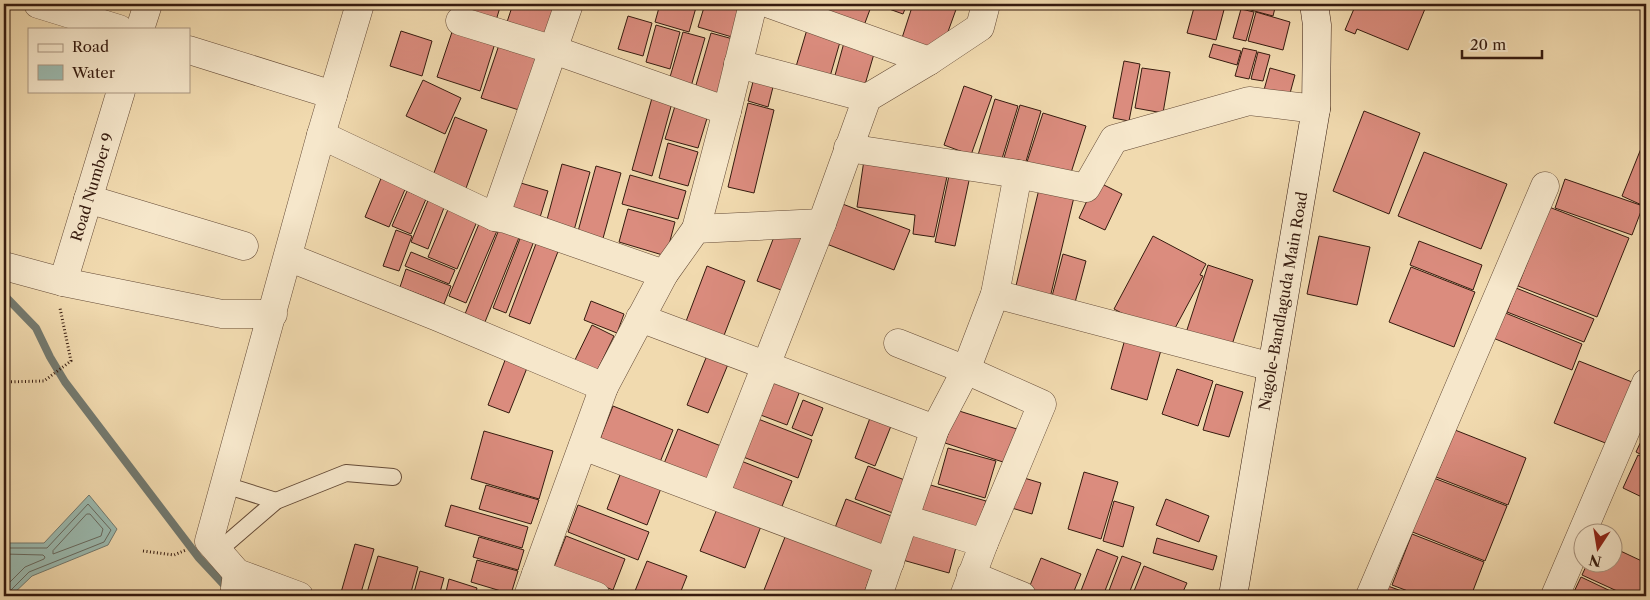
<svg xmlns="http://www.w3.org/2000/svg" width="1650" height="600" viewBox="0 0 1650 600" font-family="'Libre Caslon Text',serif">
	<rect width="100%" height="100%" fill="#f1daaf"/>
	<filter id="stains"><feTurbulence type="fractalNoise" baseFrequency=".004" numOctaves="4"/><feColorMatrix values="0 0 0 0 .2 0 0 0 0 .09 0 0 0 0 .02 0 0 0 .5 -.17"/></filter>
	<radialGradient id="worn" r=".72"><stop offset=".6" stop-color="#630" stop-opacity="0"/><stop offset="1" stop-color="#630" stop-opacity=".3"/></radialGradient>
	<polygon fill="#9bbab0" stroke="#737a70" points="89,495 117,529 108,545 32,576 11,596 4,596 4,543 44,543"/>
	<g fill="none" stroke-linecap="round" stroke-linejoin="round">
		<g stroke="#686a60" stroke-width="1">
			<polygon points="87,514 90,514 103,529 101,536 53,554 53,551"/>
			<polyline points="4,548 47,548 88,504 111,530 104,542 29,572 10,591 8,596"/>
			<polyline points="4,554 43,555 45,557 44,559 25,567 4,588"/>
		</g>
		<polyline stroke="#737a70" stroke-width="8" points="4,295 36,328 50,357 65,382 199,558 228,589"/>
	</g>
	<g fill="#db8c7e" stroke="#361b0f">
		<polygon points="467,4 501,4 494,27 463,17"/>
		<polygon points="513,4 561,4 549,39 506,25"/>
		<polygon points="660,4 697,4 689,32 655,22"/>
		<polygon points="705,4 742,4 732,37 698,27"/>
		<polygon points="794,4 872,4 862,31"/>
		<polygon points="878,4 907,4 903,14 878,5"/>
		<polygon points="913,4 958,4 941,51 902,38"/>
		<polygon points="1195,4 1218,4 1225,6 1216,40 1187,33"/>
		<polygon points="1244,4 1276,4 1273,16 1243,8"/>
		<polygon points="1356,4 1427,4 1408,50 1357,29 1355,34 1345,30"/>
		<polygon points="1241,9 1254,12 1246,41 1233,38"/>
		<polygon points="1256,12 1290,22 1283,50 1248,41"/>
		<polygon points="628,16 652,23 643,56 618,49"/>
		<polygon points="656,25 680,32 670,69 646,62"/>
		<polygon points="454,26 496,40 480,91 437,77"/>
		<polygon points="808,26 842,35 829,80 795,70"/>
		<polygon points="401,31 432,41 422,76 390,66"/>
		<polygon points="683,32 705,38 690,90 668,84"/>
		<polygon points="711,33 733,39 717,98 694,92"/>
		<polygon points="845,39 876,47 864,88 834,79"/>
		<polygon points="500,42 541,55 522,111 481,98"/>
		<polygon points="1213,44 1241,51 1237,65 1209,57"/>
		<polygon points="1243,48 1257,51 1249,79 1235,76"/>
		<polygon points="1258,52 1270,55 1263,81 1251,79"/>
		<polygon points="1124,61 1140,64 1129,121 1113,118"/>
		<polygon points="1142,68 1170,72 1163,113 1135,108"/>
		<polygon points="1270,68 1295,75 1289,97 1264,90"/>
		<polygon points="754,78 774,83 768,107 748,101"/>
		<polygon points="423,80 461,98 445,134 406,116"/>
		<polygon points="964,86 992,96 971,155 944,145"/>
		<polygon points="652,98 672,103 652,176 632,170"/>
		<polygon points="995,99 1018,106 1001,162 978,155"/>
		<polygon points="748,103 774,110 754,193 728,187"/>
		<polygon points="1020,105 1041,111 1024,168 1003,161"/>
		<polygon points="675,106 708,115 698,148 665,139"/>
		<polygon points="1364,111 1420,133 1389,214 1333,191"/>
		<polygon points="1043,113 1086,126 1069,179 1026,165"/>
		<polygon points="455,117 487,130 465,191 432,178"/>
		<polygon points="1646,136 1646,207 1622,196"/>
		<polygon points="668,143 698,152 688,186 659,178"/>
		<polygon points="1424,152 1507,184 1481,249 1398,216"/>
		<polygon points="864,160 948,172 934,237 913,234 915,215 857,207"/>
		<polygon points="562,164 590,172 573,234 545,227"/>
		<polygon points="596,166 621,173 602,242 577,235"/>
		<polygon points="950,171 970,176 955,246 935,242"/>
		<polygon points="630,175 686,191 678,219 622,204"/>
		<polygon points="382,176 406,187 389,227 365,217"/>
		<polygon points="1565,179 1643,206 1632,235 1555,208"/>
		<polygon points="514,181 548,191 538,224 505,215"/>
		<polygon points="1096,181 1122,194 1105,230 1079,218"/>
		<polygon points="1039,189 1074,197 1050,298 1015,290"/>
		<polygon points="407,191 426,199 411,234 392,226"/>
		<polygon points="429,198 445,205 428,249 411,242"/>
		<polygon points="840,203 910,230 894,270 824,243"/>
		<polygon points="449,207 478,219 457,269 428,257"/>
		<polygon points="1549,207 1629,238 1597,317 1518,286"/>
		<polygon points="628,209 675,222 666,256 619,242"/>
		<polygon points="481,219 499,226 466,303 449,296"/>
		<polygon points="500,227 520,235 485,322 465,314"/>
		<polygon points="777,229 809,241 789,293 757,281"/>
		<polygon points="396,230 412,236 399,271 383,266"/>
		<polygon points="521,236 534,241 506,313 493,308"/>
		<polygon points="1153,236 1206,264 1200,275 1203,276 1174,330 1156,331 1114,309"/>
		<polygon points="1319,236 1370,247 1357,305 1307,294"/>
		<polygon points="537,241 559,249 530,324 509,316"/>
		<polygon points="1419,241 1482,265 1473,290 1410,265"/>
		<polygon points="411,252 455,270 449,284 405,266"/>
		<polygon points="1063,254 1086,261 1073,310 1050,304"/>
		<polygon points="1208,265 1253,280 1229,354 1184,339"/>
		<polygon points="707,266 745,281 723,338 685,324"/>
		<polygon points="1411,267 1475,292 1454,347 1389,322"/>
		<polygon points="406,269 451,286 444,304 400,287"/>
		<polygon points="1516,288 1594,319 1584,342 1507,312"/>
		<polygon points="591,301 624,314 617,333 584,320"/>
		<polygon points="1503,312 1582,344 1572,370 1493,338"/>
		<polygon points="592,325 614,336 596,373 574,362"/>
		<polygon points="1127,332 1163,343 1147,400 1111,389"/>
		<polygon points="710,348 731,357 708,413 687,405"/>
		<polygon points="507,355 529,363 509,413 488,405"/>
		<polygon points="1579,361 1632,382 1608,444 1554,423"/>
		<polygon points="1177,369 1213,381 1198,426 1162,414"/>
		<polygon points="773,377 801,388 787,425 758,414"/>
		<polygon points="1216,384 1243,392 1229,437 1203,430"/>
		<polygon points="803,400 823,408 812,436 792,428"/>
		<polygon points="613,406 673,430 658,467 598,444"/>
		<polygon points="956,410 1020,430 1009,464 945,443"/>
		<polygon points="753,417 812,440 798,478 738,455"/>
		<polygon points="870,418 891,426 875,466 855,458"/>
		<polygon points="678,429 726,448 710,490 661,471"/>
		<polygon points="1455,430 1526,458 1508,505 1436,477"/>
		<polygon points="484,431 553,451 539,499 471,479"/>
		<polygon points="1646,431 1646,457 1636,452"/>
		<polygon points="948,448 996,461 985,498 938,484"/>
		<polygon points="1638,455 1646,459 1646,499 1623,488"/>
		<polygon points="736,459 792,481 779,514 723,493"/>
		<polygon points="868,466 910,482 898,515 855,499"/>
		<polygon points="623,467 663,483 647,525 607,509"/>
		<polygon points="1084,472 1118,482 1101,539 1068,529"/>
		<polygon points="1014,475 1041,483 1032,514 1005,506"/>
		<polygon points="1431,477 1507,506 1485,561 1410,531"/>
		<polygon points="927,484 986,501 975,535 917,519"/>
		<polygon points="486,485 539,500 531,524 479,509"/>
		<polygon points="846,499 894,517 881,551 833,533"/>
		<polygon points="1166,499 1209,516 1199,542 1156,525"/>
		<polygon points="1114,501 1134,507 1123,547 1103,541"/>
		<polygon points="719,504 763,521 745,568 700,551"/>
		<polygon points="451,505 528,527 522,548 445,526"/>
		<polygon points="578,505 649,532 638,560 568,532"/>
		<polygon points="909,525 958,540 949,573 899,559"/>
		<polygon points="787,532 874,566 863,596 780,596 764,590"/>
		<polygon points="1412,534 1484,562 1471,596 1421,596 1392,585"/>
		<polygon points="566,536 625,559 613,590 554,567"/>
		<polygon points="479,537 524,550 518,570 473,557"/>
		<polygon points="1157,538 1217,556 1213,570 1153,553"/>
		<polygon points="355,544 374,549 360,596 340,596"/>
		<polygon points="1612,547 1646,563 1646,582 1639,596 1628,596 1582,575 1588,562 1612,562"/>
		<polygon points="1097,549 1118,557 1103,596 1079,596"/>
		<polygon points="378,556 418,567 410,596 366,596"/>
		<polygon points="1122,556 1141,563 1128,596 1107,596"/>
		<polygon points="1041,558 1081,574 1072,596 1036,596 1027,593"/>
		<polygon points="477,560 518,571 511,594 471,582"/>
		<polygon points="647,561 687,576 679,596 633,596"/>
		<polygon points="1144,566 1187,583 1181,596 1132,596"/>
		<polygon points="420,571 444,578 439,596 413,596"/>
		<polygon points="1581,577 1621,596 1572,596"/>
		<polygon points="449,579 477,588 475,596 445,596"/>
		<polygon points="1388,586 1415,596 1384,596"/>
	</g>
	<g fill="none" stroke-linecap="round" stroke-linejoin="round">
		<g stroke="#654b37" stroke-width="18">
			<g id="lane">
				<polyline points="225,485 276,501"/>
				<polyline points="218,551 276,501 346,473 393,477"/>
			</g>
		</g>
		<g stroke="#654b37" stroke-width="29">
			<g id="street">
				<polyline points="38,4 119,29"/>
				<polyline points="770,4 929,61"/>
				<polyline points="460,21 554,50 727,111"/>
				<polyline points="140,29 148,4"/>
				<polyline points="189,50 333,95"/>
				<polyline points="738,64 867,98"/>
				<polyline points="321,135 495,217 506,219 664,274"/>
				<polyline points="848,148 1018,174 1086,188 1114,139 1249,101 1316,109"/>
				<polyline points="88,199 244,246"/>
				<polyline points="495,217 569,4"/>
				<polyline points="696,229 727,111 753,4"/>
				<polyline points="288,257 438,317 604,387"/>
				<polyline points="4,266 63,282 222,314 273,314"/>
				<polyline points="63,282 121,91"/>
				<polyline points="995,294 1272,367"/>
				<polyline points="640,318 935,429"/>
				<polyline points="898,343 966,370 1042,404 984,543 964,596"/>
				<polyline points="583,446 890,562"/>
				<polyline points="715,495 822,223 867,98 929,61 980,27 986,4"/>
				<polyline points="905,519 984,543"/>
				<polyline points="536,574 596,596"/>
				<polyline points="971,575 1022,596"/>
				<polyline points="234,596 237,573"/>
				<polyline points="299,596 237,573 209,541 321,135 360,4"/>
				<polyline points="528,596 604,387 664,274 696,229 822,223"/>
				<polyline points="878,596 935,429 966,370 995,294 1018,174"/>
				<polyline points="1370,596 1545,186"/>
				<polyline points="1555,596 1646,383"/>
			</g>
		</g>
		<g stroke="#361b0f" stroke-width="29">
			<polyline id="secondary" points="1233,596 1316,109 1317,25 1314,4"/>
		</g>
		<g stroke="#361b0f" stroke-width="3" stroke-dasharray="1 2.5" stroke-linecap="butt">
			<polyline points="4,382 44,381 71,361 60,308"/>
			<polyline points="143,551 174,555 186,550"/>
		</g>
		<use href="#lane" stroke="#f6e7cb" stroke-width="16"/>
		<use href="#street" stroke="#f6e7cb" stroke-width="28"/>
		<use href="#secondary" stroke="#f6e7cb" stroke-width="28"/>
	</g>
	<g text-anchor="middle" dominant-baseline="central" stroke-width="5" stroke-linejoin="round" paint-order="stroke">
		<g font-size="15" fill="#361b0f" stroke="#f6e7cb">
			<text transform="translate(92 187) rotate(-73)">Road Number 9</text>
			<text transform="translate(1283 301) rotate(-80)">Nagole-Bandlaguda Main Road</text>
		</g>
	</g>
	<rect width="1650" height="600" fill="none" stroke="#f1daaf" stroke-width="20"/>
	<rect x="5" y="5" width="1640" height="590" fill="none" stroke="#361b0f" stroke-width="2.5"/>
	<rect x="10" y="10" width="1630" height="580" fill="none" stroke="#361b0f"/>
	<rect x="28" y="28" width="162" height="65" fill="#f6e7cb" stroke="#a99580"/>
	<rect x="38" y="44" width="25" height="8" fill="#f6e7cb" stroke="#a99580"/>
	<text x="72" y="52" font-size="15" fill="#361b0f">Road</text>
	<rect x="38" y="65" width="25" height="15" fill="#9bbab0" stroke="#a99580"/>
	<text x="72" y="78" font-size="15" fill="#361b0f">Water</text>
	<g transform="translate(1598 548) rotate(192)"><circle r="24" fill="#f6e7cb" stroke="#a99580"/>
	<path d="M0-4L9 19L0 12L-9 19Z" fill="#8f2418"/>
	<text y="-8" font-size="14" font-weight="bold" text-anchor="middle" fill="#361b0f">N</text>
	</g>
	<path d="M1462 50v8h80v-8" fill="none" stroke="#361b0f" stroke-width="2.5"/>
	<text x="1470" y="50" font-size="15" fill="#361b0f" stroke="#f6e7cb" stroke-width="4" paint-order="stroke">20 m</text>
	<rect width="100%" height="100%" filter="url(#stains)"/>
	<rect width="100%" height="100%" fill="url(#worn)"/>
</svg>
